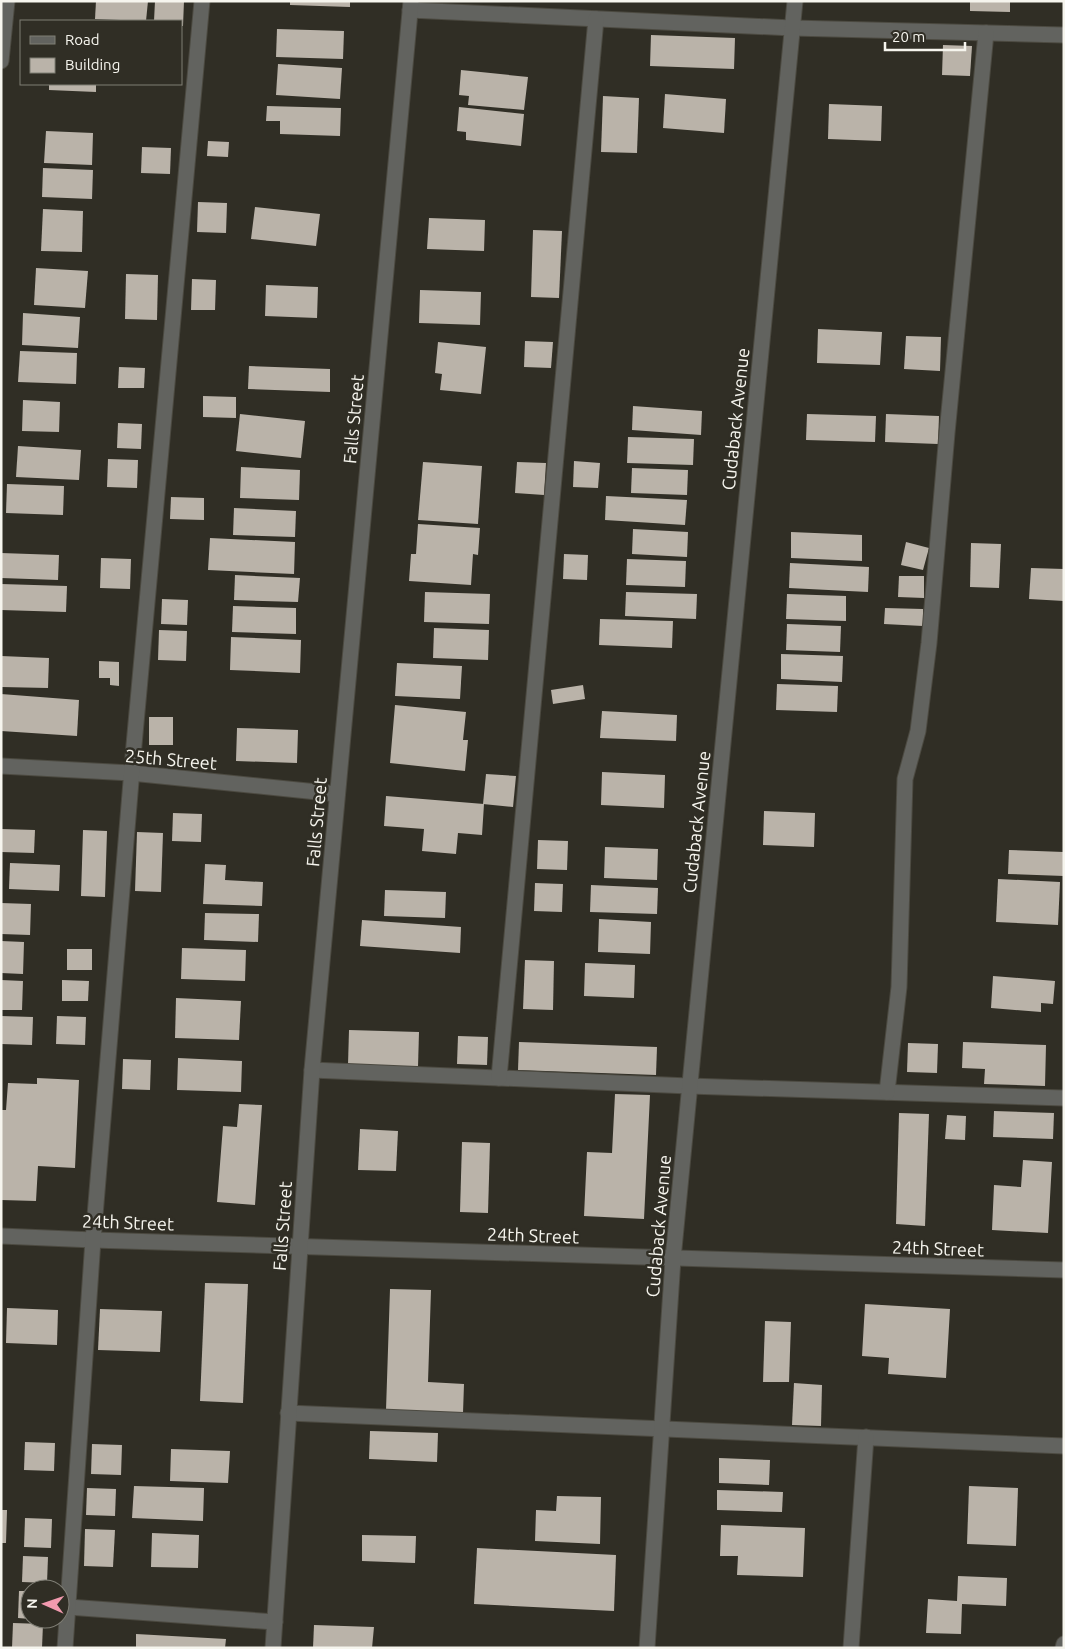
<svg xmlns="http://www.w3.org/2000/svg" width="1065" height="1649" viewBox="0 0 1065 1649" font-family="Ubuntu,sans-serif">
	<rect width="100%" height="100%" fill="#302e25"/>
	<g fill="#bab3a9">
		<polygon points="96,1 148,1 146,21 95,19"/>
		<polygon points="155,1 184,1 183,26 181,26 181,21 154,21"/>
		<polygon points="290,1 350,1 350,7 290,5"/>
		<polygon points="970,1 1010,1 1010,12 970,11"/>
		<polygon points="277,29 344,31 343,59 276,57"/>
		<polygon points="651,35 735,38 734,69 650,66"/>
		<polygon points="943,45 972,46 970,76 942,75"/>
		<polygon points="278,64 342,68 340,99 276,95"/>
		<polygon points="461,70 528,77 524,110 468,105 469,96 459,95"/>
		<polygon points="49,84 96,84 96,92 49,90"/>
		<polygon points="665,94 726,99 724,133 663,128"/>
		<polygon points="603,96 639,98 637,153 601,152"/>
		<polygon points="829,104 882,106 881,141 828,139"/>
		<polygon points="267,106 341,108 340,136 280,134 280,121 266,121"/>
		<polygon points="459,107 524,114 521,146 466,140 466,132 457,131"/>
		<polygon points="46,131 93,133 92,165 44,163"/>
		<polygon points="208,141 229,142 228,157 207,156"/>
		<polygon points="142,147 171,148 170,174 141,173"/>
		<polygon points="43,168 93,170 92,199 42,197"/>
		<polygon points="198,202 227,203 226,233 197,232"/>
		<polygon points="255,207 320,214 316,246 251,239"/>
		<polygon points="43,209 83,211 82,252 41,251"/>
		<polygon points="429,218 485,220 484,251 427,249"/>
		<polygon points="533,230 562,231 559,298 531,297"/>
		<polygon points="36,268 88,271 85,308 34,305"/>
		<polygon points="126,274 158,275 157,320 125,319"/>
		<polygon points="192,279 216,280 215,310 191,310"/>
		<polygon points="266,285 318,287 317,318 265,316"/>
		<polygon points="420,290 481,292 480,325 419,323"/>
		<polygon points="23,313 80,317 78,348 22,345"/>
		<polygon points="818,329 882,332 880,365 817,363"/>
		<polygon points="906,336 941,337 940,371 904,369"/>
		<polygon points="525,341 553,342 551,368 524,367"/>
		<polygon points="438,342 486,347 481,394 440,390 442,374 435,373"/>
		<polygon points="20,351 77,353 76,384 18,382"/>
		<polygon points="249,366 330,369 330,392 248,389"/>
		<polygon points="119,367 145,368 144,388 118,388"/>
		<polygon points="203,396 236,397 236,418 203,417"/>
		<polygon points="23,400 60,402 59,432 22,431"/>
		<polygon points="633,406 702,411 701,435 632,430"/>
		<polygon points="240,414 305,421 301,458 236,451"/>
		<polygon points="807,414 876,416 875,442 806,440"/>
		<polygon points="886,414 939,416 938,444 885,442"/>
		<polygon points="118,423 142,424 141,449 117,448"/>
		<polygon points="628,437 694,439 693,465 627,463"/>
		<polygon points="18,446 81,450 79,480 16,477"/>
		<polygon points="108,459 138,460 137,488 107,487"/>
		<polygon points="574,461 600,463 598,488 573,487"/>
		<polygon points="423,462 482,466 478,524 418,520"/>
		<polygon points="517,462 546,463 544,495 515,493"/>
		<polygon points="241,467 300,470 299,500 240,498"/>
		<polygon points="632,468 688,470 687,495 631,493"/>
		<polygon points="7,484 64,486 63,515 6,513"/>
		<polygon points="606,496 687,500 685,525 605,520"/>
		<polygon points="171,497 204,498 204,520 170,519"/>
		<polygon points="234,508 296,511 295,537 233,535"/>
		<polygon points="418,524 480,528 478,555 473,554 471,585 409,581 411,554 416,554"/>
		<polygon points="633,529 688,532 687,557 632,554"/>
		<polygon points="791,532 862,535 862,561 791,558"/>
		<polygon points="210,538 295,542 294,574 208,570"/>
		<polygon points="906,542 929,548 923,570 901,565"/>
		<polygon points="971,543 1001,544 999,588 970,587"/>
		<polygon points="1,553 59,555 58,580 1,578"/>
		<polygon points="564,554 588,555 587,580 563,579"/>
		<polygon points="101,558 131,559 130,589 100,588"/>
		<polygon points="627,559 686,561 685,587 626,585"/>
		<polygon points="790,563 869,567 868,592 789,588"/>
		<polygon points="1031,568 1064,569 1064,601 1029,599"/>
		<polygon points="235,575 300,578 298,602 234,600"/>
		<polygon points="899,576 924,576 924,598 898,597"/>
		<polygon points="1,584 67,586 66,612 1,610"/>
		<polygon points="425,592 490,594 489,624 424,622"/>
		<polygon points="626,592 697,594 696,619 625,616"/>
		<polygon points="787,594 846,596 846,621 786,619"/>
		<polygon points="162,599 188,600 187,625 161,624"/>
		<polygon points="233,606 296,608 296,634 232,632"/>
		<polygon points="885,608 923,609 923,626 884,624"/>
		<polygon points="600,619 673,621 672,648 599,645"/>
		<polygon points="787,624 841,626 840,652 786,650"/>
		<polygon points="434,628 489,630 488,660 433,658"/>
		<polygon points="159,630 187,631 186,661 158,660"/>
		<polygon points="231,637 301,640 300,673 230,670"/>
		<polygon points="781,654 843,656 842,682 781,679"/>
		<polygon points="1,656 49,658 48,688 1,687"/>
		<polygon points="99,661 119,662 119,686 110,685 110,678 99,678"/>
		<polygon points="397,663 462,666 460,699 395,696"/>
		<polygon points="777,684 838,686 837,712 776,710"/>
		<polygon points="583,685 585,699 553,704 551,690"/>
		<polygon points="1,694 79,700 77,736 1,731"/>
		<polygon points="395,705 466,712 463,740 468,740 465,771 390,763"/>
		<polygon points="602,711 677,715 676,741 600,738"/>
		<rect x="149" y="717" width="24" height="28"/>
		<polygon points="237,728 298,730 297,763 236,761"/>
		<polygon points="602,772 665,775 664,808 601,805"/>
		<polygon points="486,774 516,776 513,807 483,804"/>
		<polygon points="386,796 484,804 482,835 458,833 456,854 422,851 424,829 384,826"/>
		<polygon points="764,811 815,813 814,847 763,845"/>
		<polygon points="173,813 202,814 201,842 172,841"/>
		<polygon points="1,829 35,830 34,853 1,852"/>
		<polygon points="83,830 107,831 105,897 81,896"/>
		<polygon points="137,832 163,833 161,892 135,891"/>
		<polygon points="538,840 568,841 567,870 537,869"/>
		<polygon points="605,847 658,849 657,880 604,878"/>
		<polygon points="1009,850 1064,852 1064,876 1008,874"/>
		<polygon points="10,863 60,865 59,891 9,889"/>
		<polygon points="205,864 226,865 225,880 263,882 262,906 203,904"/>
		<polygon points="998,879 1060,882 1058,925 996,922"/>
		<polygon points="535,883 563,884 562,912 534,911"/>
		<polygon points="591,885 658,888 657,914 590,912"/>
		<polygon points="385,890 446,892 445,918 384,916"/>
		<polygon points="1,903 31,904 30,935 1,934"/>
		<polygon points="205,913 259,914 258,942 204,940"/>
		<polygon points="599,919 651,922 650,954 598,952"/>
		<polygon points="362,920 461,927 460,953 360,946"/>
		<polygon points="1,941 24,942 23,974 1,973"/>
		<polygon points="182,948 246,950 245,981 181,979"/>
		<rect x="67" y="949" width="25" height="21"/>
		<polygon points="525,960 554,961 553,1010 523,1009"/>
		<polygon points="585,963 635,965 634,998 584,996"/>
		<polygon points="993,976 1055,981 1053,1004 1041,1003 1041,1012 991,1008"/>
		<polygon points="1,980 23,981 22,1010 1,1010"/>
		<polygon points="62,980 89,981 88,1001 62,1001"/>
		<polygon points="176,998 241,1001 239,1040 175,1038"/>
		<polygon points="1,1016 33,1017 32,1045 1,1044"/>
		<polygon points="57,1016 86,1017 85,1045 56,1044"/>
		<polygon points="349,1030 419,1032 418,1067 348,1065"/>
		<polygon points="458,1036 488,1037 487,1065 457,1064"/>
		<polygon points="519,1042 657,1047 656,1075 518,1070"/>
		<polygon points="963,1042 1046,1045 1045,1086 984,1084 985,1069 962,1068"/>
		<polygon points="908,1043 938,1044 937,1073 907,1072"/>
		<polygon points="178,1058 242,1061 241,1092 177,1090"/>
		<polygon points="123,1059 151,1060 150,1090 122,1089"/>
		<polygon points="37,1078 79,1080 75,1168 38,1166 36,1201 1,1200 1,1110 6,1110 8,1083 37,1084"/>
		<polygon points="615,1094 650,1095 644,1219 584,1216 587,1152 612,1153"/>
		<polygon points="239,1104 262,1105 255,1205 217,1202 223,1126 237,1127"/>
		<polygon points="994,1111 1054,1113 1053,1139 993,1137"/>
		<polygon points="899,1113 929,1114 925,1226 896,1224"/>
		<polygon points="947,1115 966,1116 965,1140 945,1139"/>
		<polygon points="360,1129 398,1131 396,1171 358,1170"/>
		<polygon points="462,1142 490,1143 488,1213 460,1212"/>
		<polygon points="1023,1160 1052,1162 1048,1233 992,1230 994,1185 1021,1187"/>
		<polygon points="205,1283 248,1284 243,1403 200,1401"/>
		<polygon points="390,1289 431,1290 428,1382 464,1384 463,1413 386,1410"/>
		<polygon points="865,1304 950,1309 946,1378 888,1374 889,1358 862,1356"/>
		<polygon points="7,1308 58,1310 57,1345 6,1343"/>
		<polygon points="100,1309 162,1311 160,1352 98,1350"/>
		<polygon points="765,1321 791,1322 789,1382 763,1382"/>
		<polygon points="794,1383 822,1385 821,1426 792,1425"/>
		<polygon points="370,1431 438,1433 437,1462 369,1459"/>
		<polygon points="25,1442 55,1443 54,1471 24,1470"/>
		<polygon points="92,1444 122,1445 121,1475 91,1474"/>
		<polygon points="171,1449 230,1451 228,1483 170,1481"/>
		<polygon points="719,1458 770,1460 769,1485 719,1483"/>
		<polygon points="134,1486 204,1488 203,1521 132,1518"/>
		<polygon points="969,1486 1018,1488 1016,1546 967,1544"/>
		<polygon points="87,1488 116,1489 115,1516 86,1515"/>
		<polygon points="717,1490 783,1492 782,1512 717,1510"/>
		<polygon points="557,1496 601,1497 600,1544 535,1541 536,1510 556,1511"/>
		<polygon points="1,1510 7,1510 6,1543 1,1543"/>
		<polygon points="25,1518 52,1519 51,1548 24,1547"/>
		<polygon points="721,1525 805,1528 803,1577 737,1575 738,1556 720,1556"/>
		<polygon points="85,1529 115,1530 113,1567 84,1566"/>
		<polygon points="152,1533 199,1535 198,1568 151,1567"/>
		<polygon points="362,1535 416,1536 415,1563 362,1561"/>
		<polygon points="477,1548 616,1555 614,1611 474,1604"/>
		<polygon points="23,1556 48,1557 47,1583 22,1582"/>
		<polygon points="958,1576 1007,1578 1006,1606 962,1604 961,1634 926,1633 928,1599 957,1601"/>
		<polygon points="19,1591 30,1591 30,1619 18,1618"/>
		<polygon points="13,1623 43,1624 42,1648 12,1648"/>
		<polygon points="314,1625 374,1627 372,1648 313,1648"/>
		<polygon points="136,1634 226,1639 225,1648 136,1648"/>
	</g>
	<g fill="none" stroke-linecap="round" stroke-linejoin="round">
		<g stroke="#4c4a41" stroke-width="17">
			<g id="minor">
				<polyline points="410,10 792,28 1064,35"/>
				<polyline points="1,61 7,1"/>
				<polyline points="1,766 131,773 337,794"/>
				<polyline points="312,1070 689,1086 1064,1098"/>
				<polyline points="499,1078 596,19"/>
				<polyline points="887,1092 899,987 905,779 918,731 929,643 947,433 986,33"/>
				<polyline points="1,1236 93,1240 1064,1270"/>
				<polyline points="288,1413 1064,1446"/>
				<polyline points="68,1607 275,1622"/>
				<polyline points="65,1648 93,1240 134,745 202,1"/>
				<polyline points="273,1648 312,1070 411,1"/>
				<polyline points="647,1648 673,1259 795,1"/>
				<polyline points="851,1648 866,1437"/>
				<polyline points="1063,1648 1064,1644"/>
			</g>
		</g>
		<use href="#minor" stroke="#62635f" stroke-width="15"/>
	</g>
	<g text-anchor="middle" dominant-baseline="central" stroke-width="5" stroke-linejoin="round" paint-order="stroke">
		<g font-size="18" fill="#f6f5ee" stroke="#302e25">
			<text transform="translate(353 419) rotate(-85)">Falls Street</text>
			<text transform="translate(735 419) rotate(-84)">Cudaback Avenue</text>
			<text transform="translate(171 759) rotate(5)">25th Street</text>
			<text transform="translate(316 822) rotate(-85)">Falls Street</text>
			<text transform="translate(696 822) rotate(-84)">Cudaback Avenue</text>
			<text transform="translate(128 1222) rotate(2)">24th Street</text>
			<text transform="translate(282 1226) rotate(-86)">Falls Street</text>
			<text transform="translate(658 1226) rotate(-85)">Cudaback Avenue</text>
			<text transform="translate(533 1235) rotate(2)">24th Street</text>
			<text transform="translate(938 1248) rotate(2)">24th Street</text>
		</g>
	</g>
	<rect width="1065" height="1649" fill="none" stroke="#f6f5ee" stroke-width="5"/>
	<rect x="20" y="20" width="162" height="65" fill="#302e25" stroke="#7f7e75"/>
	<rect x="30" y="36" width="25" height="8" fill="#62635f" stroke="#7f7e75"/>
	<text x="65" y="45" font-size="15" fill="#f6f5ee">Road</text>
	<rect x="30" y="58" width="25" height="15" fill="#bab3a9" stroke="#7f7e75"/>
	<text x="65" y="70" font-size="15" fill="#f6f5ee">Building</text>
	<g transform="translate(45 1604) rotate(272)"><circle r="24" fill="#302e25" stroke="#7f7e75"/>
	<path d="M0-4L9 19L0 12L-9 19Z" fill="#f29aaf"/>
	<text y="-8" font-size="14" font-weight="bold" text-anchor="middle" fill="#f6f5ee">N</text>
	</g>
	<path d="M885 42v8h80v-8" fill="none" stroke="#f6f5ee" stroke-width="2.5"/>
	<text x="892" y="42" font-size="15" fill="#f6f5ee" stroke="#302e25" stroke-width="4" paint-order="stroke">20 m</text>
</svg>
